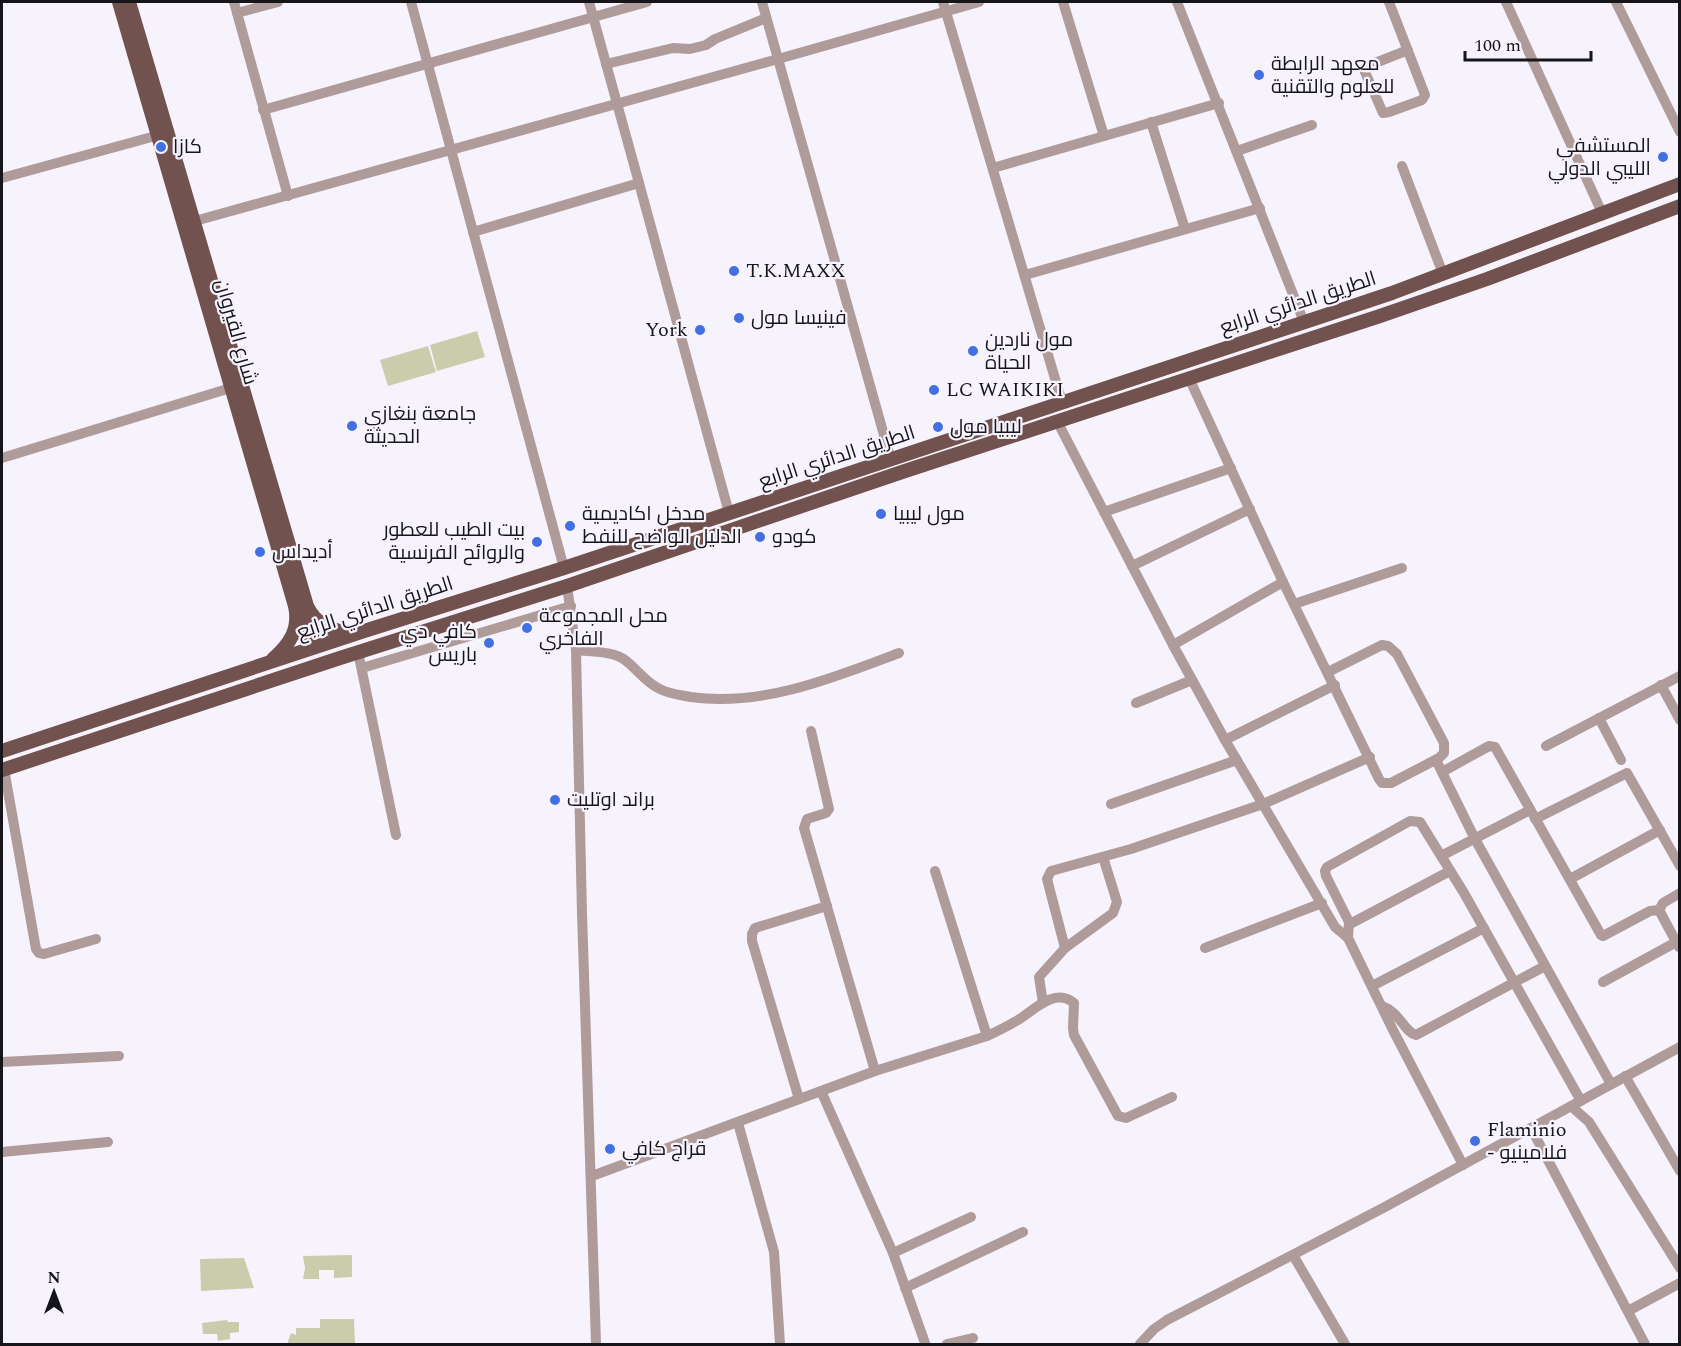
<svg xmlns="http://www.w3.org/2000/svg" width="1681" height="1346" viewBox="0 0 1681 1346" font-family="Spectral,Cairo,serif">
	<rect width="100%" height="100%" fill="#f7f3fd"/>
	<g fill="#cacdac">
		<polygon points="477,331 485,357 437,371 430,345"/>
		<polygon points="428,346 436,372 388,386 380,360"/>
		<polygon points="352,1255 352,1277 334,1278 334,1270 319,1270 319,1279 303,1279 305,1268 303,1256"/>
		<polygon points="244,1258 254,1288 201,1291 200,1259"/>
		<polygon points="320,1319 354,1319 355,1344 287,1344 291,1333 296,1335 296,1328 320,1328"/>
		<polygon points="227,1320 228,1322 239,1322 239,1332 230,1333 230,1339 218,1341 217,1334 203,1334 202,1323"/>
	</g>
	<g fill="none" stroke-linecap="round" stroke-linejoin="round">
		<g stroke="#af9b99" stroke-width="10">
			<polyline points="234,2 288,196"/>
			<polyline points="411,2 564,568"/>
			<polyline points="762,2 891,460"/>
			<polyline points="943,2 1062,402"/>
			<polyline points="1063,2 1104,136"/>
			<polyline points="1177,2 1304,322"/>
			<polyline points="1389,2 1425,95 1422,100 1389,112 1383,113 1365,72 1365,67 1408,50"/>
			<polyline points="1506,2 1603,215"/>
			<polyline points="1616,2 1680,132"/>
			<polyline points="237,13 278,2"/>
			<polyline points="606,64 673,48 690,49 706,45 715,39 766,18"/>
			<polyline points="263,110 647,2"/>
			<polyline points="1151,122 1185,229"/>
			<polyline points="1237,151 1312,125"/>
			<polyline points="1402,166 1443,274"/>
			<polyline points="993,168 1219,103"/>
			<polyline points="2,178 159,135"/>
			<polyline points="639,183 729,513"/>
			<polyline points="195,221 778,59 979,2"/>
			<polyline points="473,232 639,183 589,2"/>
			<polyline points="1025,275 1260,208"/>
			<polyline points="1189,378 1283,582 1379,779 1382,783 1391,783 1439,758 1444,753 1444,743 1397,654 1388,646 1382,645 1328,672"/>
			<polyline points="1057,421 1173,645 1225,740 1335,927 1348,938 1393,1030 1463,1165"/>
			<polyline points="2,458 237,386"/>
			<polyline points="1104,512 1231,468"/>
			<polyline points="1132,566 1250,509"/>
			<polyline points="567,586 576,650 582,913 596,1344"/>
			<polyline points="1294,604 1402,568"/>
			<polyline points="1173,645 1283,582"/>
			<path d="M576,650C591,652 613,651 625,660C637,669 646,683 660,689C669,694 681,695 691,697C762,707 833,678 899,653"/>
			<polyline points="358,652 396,835"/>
			<polyline points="362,668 571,606"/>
			<polyline points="1661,685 1680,720"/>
			<polyline points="1136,703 1192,680"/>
			<polyline points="1599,718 1621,760"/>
			<polyline points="811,731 829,809 826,813 807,819 804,828 875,1071"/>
			<polyline points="1225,740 1335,685"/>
			<polyline points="1546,746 1680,676"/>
			<polyline points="1436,760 1475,839 1611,1084"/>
			<polyline points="4,769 36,949 39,953 44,954 96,939"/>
			<polyline points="1442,772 1489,746 1495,747 1601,935 1603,936 1650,911 1659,910"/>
			<polyline points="1111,804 1237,760"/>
			<polyline points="1535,819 1627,773 1680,866"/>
			<polyline points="1441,856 1530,810"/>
			<polyline points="935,871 987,1036"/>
			<polyline points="1570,879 1660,830"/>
			<polyline points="1659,910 1679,947"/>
			<polyline points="1659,910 1663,903 1680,893"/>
			<polyline points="1350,924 1450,871"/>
			<polyline points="1348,938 1349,922 1326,876 1325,871 1327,867 1410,821 1420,822 1464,893 1581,1101"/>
			<polyline points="1065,948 1113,913 1117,902 1103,857"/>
			<polyline points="1205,948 1322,903"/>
			<polyline points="1603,982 1680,940"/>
			<polyline points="1372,986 1484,928"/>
			<polyline points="1043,1003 1039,977 1065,948 1047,879 1051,871 1131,849 1263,804 1370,757"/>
			<path d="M1382,1006C1401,1013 1403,1031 1416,1035L1545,966"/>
			<polyline points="2,1062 119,1056"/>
			<polyline points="1625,1076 1680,1171"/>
			<polyline points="821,1091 893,1253 925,1343"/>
			<polyline points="799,1099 752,941 752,934 755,928 827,906"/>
			<polyline points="1571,1106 1589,1122 1680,1268"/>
			<polyline points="738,1123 774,1252 780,1344"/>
			<polyline points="1531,1128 1645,1344"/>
			<polyline points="2,1152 108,1142"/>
			<path d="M592,1176L875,1071L987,1036C998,1031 1008,1026 1018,1020C1034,1010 1055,987 1074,1003L1073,1028L1074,1035L1118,1116L1126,1118L1172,1097"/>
			<polyline points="893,1253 971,1217"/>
			<polyline points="1293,1255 1345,1344"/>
			<polyline points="905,1288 1023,1232"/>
			<polyline points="1628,1311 1680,1283"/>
			<polyline points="947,1344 973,1338"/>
			<polyline points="1140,1344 1154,1329 1167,1320 1383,1208 1680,1047"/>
		</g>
		<g stroke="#72524f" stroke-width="14">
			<path d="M119,2L295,606C300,629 290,644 273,659"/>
			<path d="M129,2L307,606C316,625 333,632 353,632"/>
			<polyline points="298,618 303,635 310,637 314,631 309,615"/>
			<polyline points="2,751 361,632 564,568 1392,293 1680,184"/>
			<polyline points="2,770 340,658 567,586 905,471 1380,316 1487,279 1680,206"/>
		</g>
	</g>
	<g fill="#4270e2" stroke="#f7f3fd" stroke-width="2">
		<circle cx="1259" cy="75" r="6"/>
		<circle cx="161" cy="147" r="6"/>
		<circle cx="1663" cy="157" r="6"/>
		<circle cx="734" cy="271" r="6"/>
		<circle cx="739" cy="318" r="6"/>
		<circle cx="700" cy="330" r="6"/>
		<circle cx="973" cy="351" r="6"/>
		<circle cx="934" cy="390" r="6"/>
		<circle cx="352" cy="426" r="6"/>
		<circle cx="938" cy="427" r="6"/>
		<circle cx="881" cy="514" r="6"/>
		<circle cx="570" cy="526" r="6"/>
		<circle cx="760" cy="537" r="6"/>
		<circle cx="537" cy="542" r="6"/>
		<circle cx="260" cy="552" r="6"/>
		<circle cx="527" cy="628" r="6"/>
		<circle cx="489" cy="643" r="6"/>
		<circle cx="555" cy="800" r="6"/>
		<circle cx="1475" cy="1141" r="6"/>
		<circle cx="610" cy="1149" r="6"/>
	</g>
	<g text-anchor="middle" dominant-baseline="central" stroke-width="4.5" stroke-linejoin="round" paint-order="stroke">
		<g font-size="20" fill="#161519" stroke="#f7f3fd" text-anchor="start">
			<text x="1271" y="64">معهد الرابطة<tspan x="1271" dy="23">للعلوم والتقنية</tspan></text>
			<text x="1651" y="146" text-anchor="end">المستشفي<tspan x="1651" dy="23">الليبي الدولي</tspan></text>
			<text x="173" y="147">كازا</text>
			<text x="746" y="271">T.K.MAXX</text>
			<text x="751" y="318">فينيسا مول</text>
			<text x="688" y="330" text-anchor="end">York</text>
			<text x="985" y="340">مول ناردين<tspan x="985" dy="23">الحياة</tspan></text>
			<text x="946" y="390">LC WAIKIKI</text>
			<text x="364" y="414">جامعة بنغازي<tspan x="364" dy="23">الحديثة</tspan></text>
			<text x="950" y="427">ليبيا مول</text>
			<text x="582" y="514">مدخل اكاديمية<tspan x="582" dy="23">الدليل الواضح للنفط</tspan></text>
			<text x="893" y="514">مول ليبيا</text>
			<text x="525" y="530" text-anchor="end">بيت الطيب للعطور<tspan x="525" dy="23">والروائح الفرنسية</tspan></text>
			<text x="772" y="537">كودو</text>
			<text x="272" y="552">أديداس</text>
			<text x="539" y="616">محل المجموعة<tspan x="539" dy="23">الفاخري</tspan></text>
			<text x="477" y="632" text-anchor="end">كافي دي<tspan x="477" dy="23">باريس</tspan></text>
			<text x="567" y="800">براند اوتليت</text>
			<text x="1487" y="1130">Flaminio<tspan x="1487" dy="23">- فلامينيو</tspan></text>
			<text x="622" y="1149">قراج كافي</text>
		</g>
		<g font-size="20" fill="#161519" stroke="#f7f3fd">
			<text transform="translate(1298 303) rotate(-18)">الطريق الدائري الرابع</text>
			<text transform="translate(236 332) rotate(74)">شارع القيروان</text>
			<text transform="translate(837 457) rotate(-18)">الطريق الدائري الرابع</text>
			<text transform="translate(375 608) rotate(-18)">الطريق الدائري الرابع</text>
		</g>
	</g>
	<rect width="1681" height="1346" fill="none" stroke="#161519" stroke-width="6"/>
	<g transform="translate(54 1292)" stroke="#f7f3fd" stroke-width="4.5" paint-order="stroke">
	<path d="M0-4.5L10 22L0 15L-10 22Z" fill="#161519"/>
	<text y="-9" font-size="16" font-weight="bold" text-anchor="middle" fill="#161519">N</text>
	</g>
	<path d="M1465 51v9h126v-9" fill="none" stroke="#161519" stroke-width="3"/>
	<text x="1474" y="51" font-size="18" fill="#161519" stroke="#f7f3fd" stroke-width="4.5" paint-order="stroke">100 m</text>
</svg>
